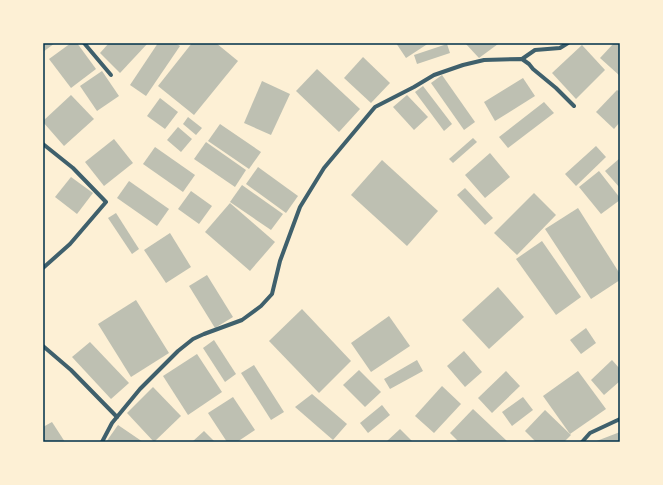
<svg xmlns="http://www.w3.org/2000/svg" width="663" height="485" viewBox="0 0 663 485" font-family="'Titillium Web',sans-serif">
	<rect width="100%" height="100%" fill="#fdf0d5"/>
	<g fill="#bec0b2">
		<polygon points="43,43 55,43 43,52"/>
		<polygon points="71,43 77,43 96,69 71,88 49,59"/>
		<polygon points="109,43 148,43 120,73 100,53"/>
		<polygon points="158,43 175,43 180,46 146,96 130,85"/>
		<polygon points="192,43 216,43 238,61 194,115 158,86"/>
		<polygon points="396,43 429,43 406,58"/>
		<polygon points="465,43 498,43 498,44 479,58"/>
		<polygon points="614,43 620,43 620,76 600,58"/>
		<polygon points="447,44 450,53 417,64 414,55"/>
		<polygon points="582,45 605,70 576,99 552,73"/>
		<polygon points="363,57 390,83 371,103 344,78"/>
		<polygon points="317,69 360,109 339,132 296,91"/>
		<polygon points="102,71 119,96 97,111 80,86"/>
		<polygon points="442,75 475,122 464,130 431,83"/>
		<polygon points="523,78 535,96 495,121 484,102"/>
		<polygon points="262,81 290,94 271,135 244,123"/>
		<polygon points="423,86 452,124 444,131 415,92"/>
		<polygon points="617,90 620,92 620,122 614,129 596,112"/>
		<polygon points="71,95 94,119 64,146 43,122 43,121"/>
		<polygon points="407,95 428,117 414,130 393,107"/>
		<polygon points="160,98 178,112 165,129 147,116"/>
		<polygon points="544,102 554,113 508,148 499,137"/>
		<polygon points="188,117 202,128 196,135 183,124"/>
		<polygon points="220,124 261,152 249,169 208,141"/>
		<polygon points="178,127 192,139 181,152 167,140"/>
		<polygon points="473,138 477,142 453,163 449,159"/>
		<polygon points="114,139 133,163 104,186 85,162"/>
		<polygon points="206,142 246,170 235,187 194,159"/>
		<polygon points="596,146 606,157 576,186 565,174"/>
		<polygon points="155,147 195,175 183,192 143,164"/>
		<polygon points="490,153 510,177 485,198 465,175"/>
		<polygon points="620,158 620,188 605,171"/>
		<polygon points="382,160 438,211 407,246 351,195"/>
		<polygon points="258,167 298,196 286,213 246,184"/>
		<polygon points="599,171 620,198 620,200 601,214 579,187"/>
		<polygon points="71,177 93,193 77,214 55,197"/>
		<polygon points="129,181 169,209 157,226 117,198"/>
		<polygon points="242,185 283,214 271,230 230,202"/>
		<polygon points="465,188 493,218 485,225 457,195"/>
		<polygon points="191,191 212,206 199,224 178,209"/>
		<polygon points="534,193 556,215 517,255 494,233"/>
		<polygon points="230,203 275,242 250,271 205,232"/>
		<polygon points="578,208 620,274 620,280 591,299 545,229"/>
		<polygon points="116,213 139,249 132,254 108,218"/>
		<polygon points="170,233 191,267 166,283 144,250"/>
		<polygon points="542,241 581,297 556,315 516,259"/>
		<polygon points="207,275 233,317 215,328 189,286"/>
		<polygon points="498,287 524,317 489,349 462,320"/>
		<polygon points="136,300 169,353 131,377 98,324"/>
		<polygon points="302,309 351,361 319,393 269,341"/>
		<polygon points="389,316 410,346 371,372 351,343"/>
		<polygon points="586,328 596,343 581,354 570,340"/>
		<polygon points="214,340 236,374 225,382 203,348"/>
		<polygon points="90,342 129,383 111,399 72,357"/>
		<polygon points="464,351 482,372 465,387 447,366"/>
		<polygon points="197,354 222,392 188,415 163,376"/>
		<polygon points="417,360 423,371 390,389 384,379"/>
		<polygon points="612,360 620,369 620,381 604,395 591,380"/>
		<polygon points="254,365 284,412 271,420 241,373"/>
		<polygon points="359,370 381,392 365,407 343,385"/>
		<polygon points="506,371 520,386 492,413 478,398"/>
		<polygon points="578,371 606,409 570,434 543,396"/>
		<polygon points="442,386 461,404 434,433 415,416"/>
		<polygon points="153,387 181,416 154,442 127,413"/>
		<polygon points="312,394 347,424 333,440 295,407"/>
		<polygon points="233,397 255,430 237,442 227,442 208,413"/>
		<polygon points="523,397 533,410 512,426 502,412"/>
		<polygon points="382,405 390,415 368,433 360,423"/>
		<polygon points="473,409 508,442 459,442 450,433"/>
		<polygon points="545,410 571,435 564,442 536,442 525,431"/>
		<polygon points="52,422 65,442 43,442 43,427"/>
		<polygon points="118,425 143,442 106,442"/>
		<polygon points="400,429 413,442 386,442"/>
		<polygon points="204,431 215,442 192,442"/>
		<polygon points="620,432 620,442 594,442"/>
	</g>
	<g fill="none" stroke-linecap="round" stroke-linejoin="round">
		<g stroke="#3f606c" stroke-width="4">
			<polyline points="84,43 111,75"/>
			<polyline points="522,59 535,50 560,48 568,43"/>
			<polyline points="43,144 73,168 106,202 70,244 43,268"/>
			<polyline points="43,346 71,370 117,417"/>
			<polyline points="102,442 112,423 140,389 178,351 193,339 204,334 242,320 261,306 272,294 280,261 300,207 324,168 375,107 414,87 434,75 463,65 484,60 522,59 529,64 533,69 556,88 574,106"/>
			<polyline points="582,442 590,433 620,419"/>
		</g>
	</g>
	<rect width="663" height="485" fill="none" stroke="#fdf0d5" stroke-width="88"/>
	<rect x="44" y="44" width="575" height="397" fill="none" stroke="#003049" stroke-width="1.5"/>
</svg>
